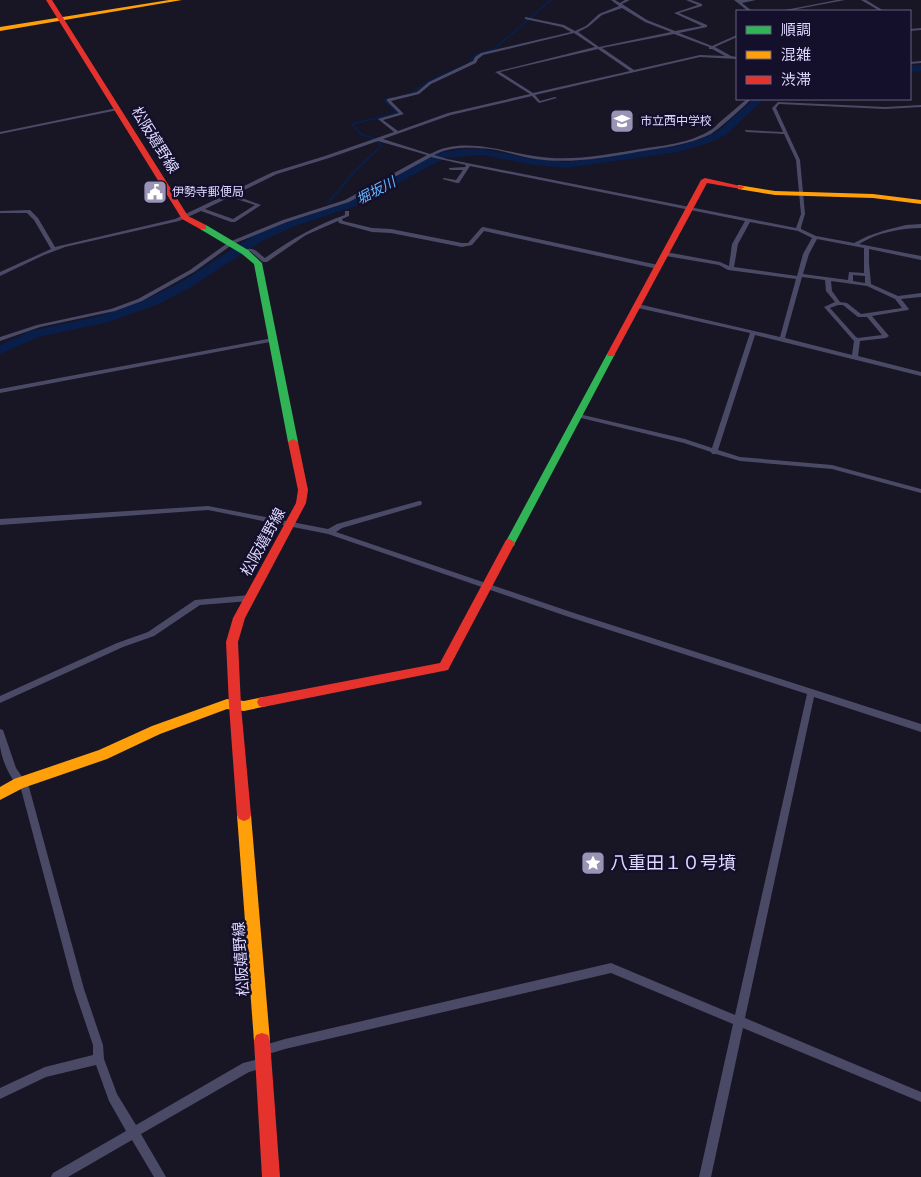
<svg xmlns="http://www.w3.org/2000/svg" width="921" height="1177" viewBox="0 0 921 1177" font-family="'Fira Sans','Noto Sans JP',sans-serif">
	<rect width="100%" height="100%" fill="#181525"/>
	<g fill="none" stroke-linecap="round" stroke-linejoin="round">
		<g stroke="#091e48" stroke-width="2">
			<polyline points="469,63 474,56 494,49 551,0"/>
			<polyline points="412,93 426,83 463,66"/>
			<polyline points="328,203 355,171 381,146 374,138 362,135 352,124 398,113 384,100 391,98"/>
		</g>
		<g fill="#091e48" fill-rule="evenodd">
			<polygon points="921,65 921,71 910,72 910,66"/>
			<polygon points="754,99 764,99 726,135 709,143 678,152 567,168 533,165 482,155 445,158 356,206 295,226 262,241 191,287 159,304 109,322 39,337 0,354 0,345 30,331 100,316 149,298 183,281 254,235 287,222 348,202 438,153 462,149 482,149 533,159 567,162 677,146 701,139 718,131"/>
		</g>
		<g fill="#4b4a66" fill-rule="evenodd">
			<path d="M611,0H615L620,3L625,0H630L622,4L647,20L675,31L702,26L674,13L698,5L686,0H691L702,4V6L679,13L707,25V27L679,33L712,46L737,35V37L715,47L731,56L737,57V59L700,57L535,95L540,101L555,97L557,98L539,103L532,96L451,115L383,139L430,154C462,136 501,151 534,156C569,162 605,155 640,149C661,146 690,143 709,131C714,129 717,124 721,121C730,114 738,106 747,99H751C745,106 719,129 711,134C688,145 662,148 637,152C604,158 569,164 535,159C520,157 505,151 490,149C473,147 450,146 434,155L447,159L796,228L801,214L796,160L784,134L747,132L745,131V130L783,132L772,108L778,102L885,107L921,105V107L885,109L779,104L776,108L800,160L805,214L801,227V229L816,236L854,243L868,236L886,230L906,225L921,224V228C900,228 877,233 859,244L921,256V260L869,249V263L871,284L898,296L921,293V297L901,299L909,309L908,310L872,316L889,336L886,338L860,341L858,356L921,372V376L755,335L718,450L740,457L832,465L921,489V493L832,469L740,461L716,454H712L711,452L684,443L577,417V415L579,414L685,439L712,448L750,333L638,308L635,306L638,304L780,337L796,279L728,270L719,265L666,256L663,254L666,252L720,262L729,266L732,244L745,221L470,166L459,183H457L442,179L444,178L456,180L463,170H451L449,169V168L465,167L466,165L431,157L349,202L287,222L233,244L194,272L142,301L115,311L40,327L0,341V337L37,325L111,309L138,299L190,270L229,242L283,220L345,200L427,155L378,141L329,158L277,174L234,195L261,205L235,222H231L201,211L179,221L65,247L44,255L0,276V272L51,249L34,220L27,213H0V211L30,210L38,218L55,247L175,219L273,172L325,156L394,132L378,119L399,113L387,101V99L417,92L429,82L473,61L475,57L481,53L571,32L562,27L525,19V17L564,25L575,31L586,26L599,14L619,6ZM622,8L645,22L671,32L599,47L578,32L588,27L602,15ZM574,33L595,47L495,72L530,94L448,113L398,131L383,120L404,114L391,101L419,94L431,84L476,63L478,59L483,55ZM674,34L709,47V49H712L725,56L700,55L634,70L602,48ZM598,49L630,71L533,93L500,72ZM230,197L255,205L233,219L205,209ZM750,222L798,231L812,238L803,254L797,276L734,267L738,244ZM817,239L864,248V273L849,272L848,280L803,274L809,254ZM853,275L865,276V283L853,281ZM802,277L825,280L826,291L835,302L824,307L854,341L852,355L785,338ZM831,281L867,286L895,299L902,308L861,314L847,303L840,302L832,291ZM838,305H843L858,317H867L882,335L858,338L856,337L830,308Z"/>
			<polygon points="734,0 756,0 742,3 752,11 748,11"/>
			<polygon points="837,0 845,0 787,11 780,11"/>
			<polygon points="861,0 866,0 884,11 880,11"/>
			<polygon points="921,28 921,30 910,31 910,29"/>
			<polygon points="921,61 921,63 910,64 910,62"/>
			<polygon points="117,108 118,108 118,110 0,134 0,132"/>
			<path d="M345,211H349V216L342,219L343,221L372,228L391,229L462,243H468L481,228L483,227L658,265L661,267L658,269L484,231L472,245L462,247L391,233L372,232L339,223L338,221L306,235L267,262H263L250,251L245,254L242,252C253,244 256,252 265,258C290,240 316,225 345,215Z"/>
			<polygon points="273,338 275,339 275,341 0,393 0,389"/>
			<polygon points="419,501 421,501 422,503 421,505 342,528 336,532 571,612 921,724 921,732 814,697 745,1018 921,1092 921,1102 743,1028 711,1177 699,1177 733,1024 611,973 285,1049 262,1056 258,1055 257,1051 258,1047 285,1039 611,963 735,1015 807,694 566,616 328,534 208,510 0,525 0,519 208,506 328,529 337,524"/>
			<polygon points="250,595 253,596 254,598 253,600 250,601 200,605 154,636 123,647 0,703 0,696 117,643 148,632 195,600"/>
			<path d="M0,729L3,730L4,733L16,768L29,787L84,989L103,1045L104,1059L117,1094L136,1125L243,1063L263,1058L267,1059L268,1063L267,1067L249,1072L141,1134L166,1177H154L132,1140L68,1177H51L53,1173L126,1131L109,1101L96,1065L46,1077L0,1099V1088L45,1067L93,1055V1045L74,989L21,789C10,779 2,761 0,746C0,740 0,735 0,729Z"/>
		</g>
		<g fill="#30b455" fill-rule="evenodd">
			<polygon points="200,225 206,225 248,250 262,263 298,442 296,444 290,444 288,442 254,264 242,254 200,229"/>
			<polygon points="611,351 615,354 515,543 514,546 506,546 505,543 607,354"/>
		</g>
		<g fill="#ff9f0a" fill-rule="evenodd">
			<polygon points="169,0 182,0 0,31 0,27"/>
			<polygon points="738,185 775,191 873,194 921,200 921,204 873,198 775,195 738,189"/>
			<polygon points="263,697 267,698 269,702 267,706 244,711 227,709 160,734 107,759 23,788 0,800 0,787 14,779 99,750 152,726 227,699 244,701"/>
			<polygon points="244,809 249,811 251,815 270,1041 268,1047 262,1049 256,1047 254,1041 237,815 239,811"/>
		</g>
		<g fill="#e5322d" fill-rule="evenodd">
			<polygon points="46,0 52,0 188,216 206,225 206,229 200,229 182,219"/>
			<polygon points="705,178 745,187 741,189 707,183 615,354 614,356 608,356 607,354 701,180"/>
			<polygon points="293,439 298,442 308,490 306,503 245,618 238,642 241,706 251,815 249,819 244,821 239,819 237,815 229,706 226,642 233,618 296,503 298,490 288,442"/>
			<polygon points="510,539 515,543 448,670 263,707 259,706 257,702 259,698 263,697 440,663 506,540"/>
			<polygon points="262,1033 268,1035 270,1041 280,1177 262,1177 254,1041 256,1035"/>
		</g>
	</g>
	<defs>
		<g id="school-square" transform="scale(1.25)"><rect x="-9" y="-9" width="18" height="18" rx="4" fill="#9994b3" stroke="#140f2b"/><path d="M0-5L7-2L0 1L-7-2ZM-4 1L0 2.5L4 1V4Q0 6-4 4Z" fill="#fff"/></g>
		<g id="civic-square" transform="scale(1.25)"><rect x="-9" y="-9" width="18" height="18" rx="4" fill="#9994b3" stroke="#140f2b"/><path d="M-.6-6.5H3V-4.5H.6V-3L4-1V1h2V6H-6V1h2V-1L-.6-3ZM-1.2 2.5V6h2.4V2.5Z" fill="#fff"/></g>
		<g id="sight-square" transform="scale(1.25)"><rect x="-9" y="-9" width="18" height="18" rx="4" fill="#9994b3" stroke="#140f2b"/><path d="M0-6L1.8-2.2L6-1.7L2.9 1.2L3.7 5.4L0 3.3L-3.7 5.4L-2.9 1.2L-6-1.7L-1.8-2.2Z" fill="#fff"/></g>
	</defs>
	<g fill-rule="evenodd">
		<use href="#school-square" x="622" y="121"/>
		<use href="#civic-square" x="155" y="192"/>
		<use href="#sight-square" x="593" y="863"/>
	</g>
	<g text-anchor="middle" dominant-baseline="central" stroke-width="5" stroke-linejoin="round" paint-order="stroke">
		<g font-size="12" fill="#ded9ff" stroke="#140f2b" text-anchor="start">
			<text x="640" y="121">市立西中学校</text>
			<text x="172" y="192">伊勢寺郵便局</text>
		</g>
		<g font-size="14" font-style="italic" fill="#67b7ff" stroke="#140f2b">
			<text transform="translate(376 191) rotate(-28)">堀坂川</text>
		</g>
		<g font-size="15" fill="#ded9ff" stroke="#140f2b">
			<text transform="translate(155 140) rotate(58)">松阪嬉野線</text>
			<text transform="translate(263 542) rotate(-61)">松阪嬉野線</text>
			<text transform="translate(241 959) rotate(-94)">松阪嬉野線</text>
		</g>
		<g font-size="18" fill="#ded9ff" stroke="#140f2b" text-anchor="start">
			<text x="610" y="863">八重田１０号墳</text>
		</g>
	</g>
	<rect x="736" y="10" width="175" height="90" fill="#140f2b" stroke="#656080"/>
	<rect x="746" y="26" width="25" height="8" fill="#30b455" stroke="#656080"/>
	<text x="781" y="35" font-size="15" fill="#ded9ff">順調</text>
	<rect x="746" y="51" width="25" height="8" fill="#ff9f0a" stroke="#656080"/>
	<text x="781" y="60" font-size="15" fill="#ded9ff">混雑</text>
	<rect x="746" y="76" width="25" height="8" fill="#e5322d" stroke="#656080"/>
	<text x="781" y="85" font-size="15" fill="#ded9ff">渋滞</text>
</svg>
